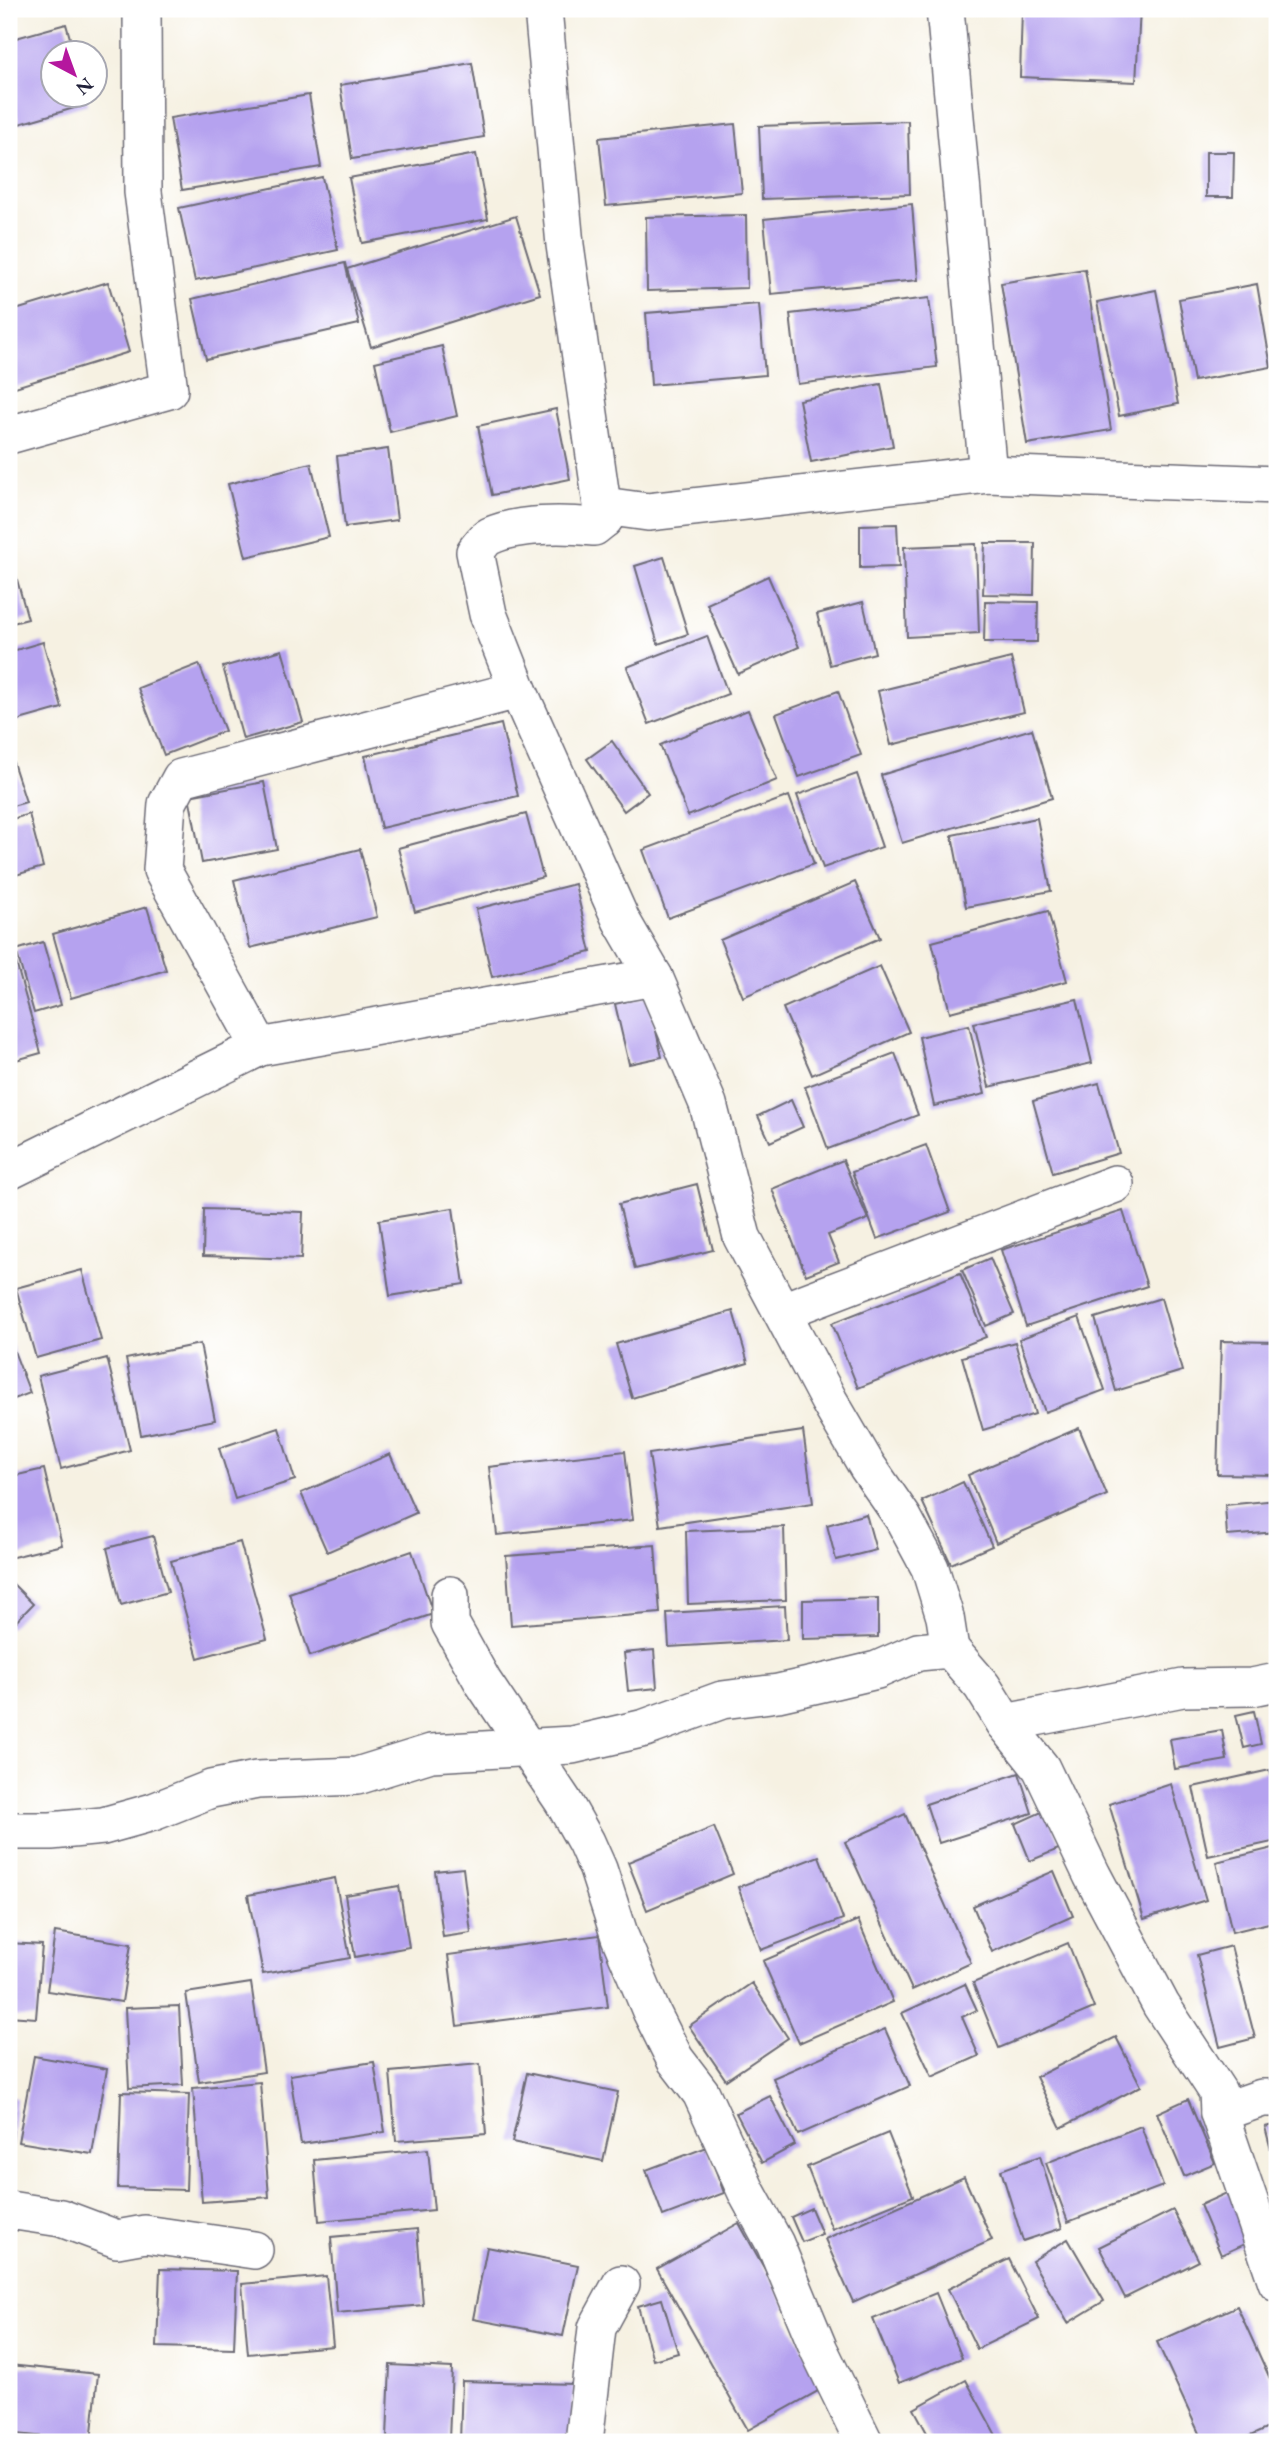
<svg xmlns="http://www.w3.org/2000/svg" width="1286" height="2451" viewBox="0 0 1286 2451" font-family="'EB Garamond',serif">
	<rect width="100%" height="100%" fill="#fff"/>
	<filter id="ink" filterUnits="userSpaceOnUse"><feTurbulence type="fractalNoise" baseFrequency=".0143" numOctaves="2"/><feDisplacementMap in="SourceGraphic" scale="14" xChannelSelector="R" yChannelSelector="G"/><feConvolveMatrix kernelMatrix="1 2 1 2 8 2 1 2 1" color-interpolation-filters="sRGB"/></filter>
	<filter id="wash" filterUnits="userSpaceOnUse"><feTurbulence type="fractalNoise" baseFrequency=".00686" numOctaves="4" result="noise"/><feDisplacementMap in="SourceGraphic" scale="28" xChannelSelector="R" yChannelSelector="G"/><feGaussianBlur stdDeviation="1.57" result="paint"/><feColorMatrix in="noise" values="0 0 0 0 0 0 0 0 0 0 0 0 0 0 0 0 0 1.4 0 .05"/><feComposite in="paint" operator="in"/></filter>
	<g filter="url(#wash)">
		<rect width="100%" height="100%" fill="#f6f1e2"/>
		<g id="blocks">
			<g fill="#b5a2ef">
				<polygon points="1022,9 1140,9 1136,82 1020,77"/>
				<polygon points="66,24 74,52 52,52 52,94 85,94 88,104 19,124 9,87 9,40"/>
				<polygon points="472,63 484,137 352,159 340,85"/>
				<polygon points="309,95 321,167 182,190 170,118"/>
				<polygon points="908,121 910,194 762,199 759,126"/>
				<polygon points="735,124 742,193 606,206 599,138"/>
				<polygon points="1206,152 1234,152 1233,197 1206,197"/>
				<polygon points="476,154 488,219 362,243 349,178"/>
				<polygon points="322,177 338,250 195,281 179,208"/>
				<polygon points="912,204 918,280 771,294 764,219"/>
				<polygon points="746,215 747,288 647,291 646,217"/>
				<polygon points="516,216 540,294 371,347 347,269"/>
				<polygon points="345,263 359,324 206,359 192,299"/>
				<polygon points="1085,269 1111,430 1027,444 1001,283"/>
				<polygon points="108,282 129,352 9,389 9,312"/>
				<polygon points="1257,284 1271,367 1194,381 1179,299"/>
				<polygon points="1156,290 1178,404 1119,416 1097,302"/>
				<polygon points="929,298 937,367 798,384 790,314"/>
				<polygon points="759,304 765,375 651,385 646,313"/>
				<polygon points="442,346 457,416 390,432 375,362"/>
				<polygon points="881,384 893,446 811,462 799,400"/>
				<polygon points="556,409 570,479 492,495 478,426"/>
				<polygon points="388,449 397,520 345,527 337,456"/>
				<polygon points="311,463 329,537 246,557 228,484"/>
				<polygon points="897,524 899,567 860,568 860,525"/>
				<polygon points="985,543 1035,543 1034,595 983,594"/>
				<polygon points="976,544 979,633 907,637 904,547"/>
				<polygon points="9,551 28,619 9,624"/>
				<polygon points="664,557 688,634 658,644 635,566"/>
				<polygon points="768,576 799,647 738,674 707,604"/>
				<polygon points="985,601 1038,602 1037,642 984,642"/>
				<polygon points="863,602 875,653 830,665 817,614"/>
				<polygon points="707,636 728,694 649,724 627,667"/>
				<polygon points="43,642 62,708 9,723 9,652"/>
				<polygon points="282,650 303,722 243,739 223,667"/>
				<polygon points="1011,658 1024,712 891,745 878,691"/>
				<polygon points="199,664 225,731 164,755 138,688"/>
				<polygon points="838,691 861,755 799,777 776,714"/>
				<polygon points="748,710 777,780 688,816 660,745"/>
				<polygon points="501,724 518,796 381,828 365,756"/>
				<polygon points="1032,729 1052,798 902,843 881,775"/>
				<polygon points="612,741 648,793 624,811 587,759"/>
				<polygon points="9,750 26,802 9,807"/>
				<polygon points="857,774 882,847 823,868 797,795"/>
				<polygon points="264,782 277,849 202,863 189,796"/>
				<polygon points="789,796 814,864 668,918 643,850"/>
				<polygon points="29,814 43,867 9,877 9,820"/>
				<polygon points="526,814 543,877 415,912 398,848"/>
				<polygon points="1037,818 1051,891 966,907 952,835"/>
				<polygon points="360,849 377,917 250,948 234,880"/>
				<polygon points="855,882 880,938 743,997 720,940"/>
				<polygon points="575,884 591,952 492,977 476,909"/>
				<polygon points="147,907 166,970 71,998 53,934"/>
				<polygon points="1048,911 1067,981 950,1012 932,942"/>
				<polygon points="43,942 61,1005 34,1013 16,950"/>
				<polygon points="12,948 41,1053 9,1062 9,949"/>
				<polygon points="880,966 909,1032 812,1075 783,1008"/>
				<polygon points="648,996 662,1057 629,1064 615,1004"/>
				<polygon points="1077,999 1092,1063 989,1087 974,1023"/>
				<polygon points="969,1025 985,1094 934,1106 919,1037"/>
				<polygon points="895,1053 918,1115 828,1149 805,1087"/>
				<polygon points="1099,1083 1119,1153 1053,1173 1033,1101"/>
				<polygon points="791,1100 803,1127 770,1142 758,1116"/>
				<polygon points="926,1145 950,1212 877,1239 852,1172"/>
				<polygon points="843,1160 868,1219 828,1235 839,1262 806,1275 772,1189"/>
				<polygon points="697,1184 713,1250 635,1269 619,1204"/>
				<polygon points="453,1208 464,1284 390,1296 379,1220"/>
				<polygon points="204,1209 303,1212 301,1259 203,1256"/>
				<polygon points="1123,1211 1147,1286 1026,1326 1001,1250"/>
				<polygon points="990,1258 1014,1314 986,1326 962,1270"/>
				<polygon points="82,1270 101,1340 36,1358 16,1288"/>
				<polygon points="960,1273 986,1337 858,1388 832,1323"/>
				<polygon points="1161,1298 1182,1371 1116,1391 1095,1318"/>
				<polygon points="733,1311 748,1363 632,1398 616,1344"/>
				<polygon points="1079,1317 1105,1390 1045,1412 1019,1339"/>
				<polygon points="9,1338 30,1393 9,1401"/>
				<polygon points="1221,1341 1277,1342 1277,1475 1217,1474"/>
				<polygon points="1015,1342 1035,1414 983,1430 962,1357"/>
				<polygon points="200,1344 215,1420 141,1435 126,1359"/>
				<polygon points="107,1358 130,1450 61,1469 38,1376"/>
				<polygon points="279,1428 295,1480 235,1499 219,1448"/>
				<polygon points="1079,1428 1107,1495 996,1543 968,1475"/>
				<polygon points="803,1431 813,1503 660,1526 649,1454"/>
				<polygon points="625,1451 633,1520 497,1535 489,1467"/>
				<polygon points="390,1454 416,1513 327,1552 301,1493"/>
				<polygon points="44,1469 62,1545 9,1558 9,1477"/>
				<polygon points="963,1482 992,1546 951,1564 922,1501"/>
				<polygon points="1277,1500 1277,1532 1227,1536 1225,1505"/>
				<polygon points="866,1514 876,1550 836,1560 827,1525"/>
				<polygon points="784,1527 786,1600 688,1604 686,1531"/>
				<polygon points="153,1536 168,1592 121,1605 107,1548"/>
				<polygon points="240,1542 267,1639 198,1658 171,1561"/>
				<polygon points="655,1545 660,1613 511,1625 506,1556"/>
				<polygon points="412,1551 433,1614 310,1656 289,1593"/>
				<polygon points="9,1580 33,1604 9,1629"/>
				<polygon points="878,1598 878,1637 803,1639 803,1600"/>
				<polygon points="785,1606 787,1640 669,1647 667,1613"/>
				<polygon points="654,1650 657,1688 628,1691 624,1653"/>
				<polygon points="1254,1711 1261,1744 1244,1748 1236,1715"/>
				<polygon points="1222,1730 1227,1760 1175,1769 1170,1739"/>
				<polygon points="1270,1770 1277,1804 1277,1841 1208,1856 1193,1787"/>
				<polygon points="1019,1773 1032,1813 939,1843 926,1804"/>
				<polygon points="1171,1784 1206,1900 1144,1919 1109,1804"/>
				<polygon points="1046,1810 1061,1848 1030,1861 1015,1824"/>
				<polygon points="905,1814 971,1963 912,1990 845,1842"/>
				<polygon points="714,1827 733,1874 647,1910 628,1862"/>
				<polygon points="1277,1847 1277,1921 1232,1932 1216,1862"/>
				<polygon points="819,1856 843,1919 761,1950 738,1887"/>
				<polygon points="463,1868 471,1933 443,1937 435,1871"/>
				<polygon points="1054,1871 1073,1916 992,1952 973,1906"/>
				<polygon points="335,1878 350,1958 263,1974 248,1895"/>
				<polygon points="399,1886 409,1947 355,1957 345,1895"/>
				<polygon points="858,1920 893,2002 799,2043 763,1961"/>
				<polygon points="55,1932 131,1944 122,2002 47,1991"/>
				<polygon points="599,1935 608,2007 457,2026 448,1955"/>
				<polygon points="9,1943 42,1945 36,2018 9,2016"/>
				<polygon points="1068,1943 1094,2008 999,2048 973,1983"/>
				<polygon points="1231,1946 1255,2038 1220,2047 1197,1955"/>
				<polygon points="251,1983 264,2072 199,2082 186,1993"/>
				<polygon points="752,1983 788,2038 726,2080 689,2026"/>
				<polygon points="965,1984 977,2010 962,2017 979,2056 932,2077 902,2013"/>
				<polygon points="179,2006 183,2085 129,2088 125,2008"/>
				<polygon points="885,2029 910,2086 798,2135 773,2078"/>
				<polygon points="1116,2037 1141,2086 1061,2128 1036,2077"/>
				<polygon points="34,2056 107,2069 92,2154 18,2142"/>
				<polygon points="374,2062 385,2132 301,2144 290,2075"/>
				<polygon points="480,2064 486,2134 396,2141 390,2072"/>
				<polygon points="527,2073 618,2092 603,2161 512,2142"/>
				<polygon points="260,2082 269,2197 202,2202 193,2088"/>
				<polygon points="121,2092 189,2094 186,2190 118,2188"/>
				<polygon points="770,2096 795,2145 762,2163 736,2113"/>
				<polygon points="9,2097 16,2098 11,2152 9,2152"/>
				<polygon points="1188,2099 1215,2163 1184,2176 1157,2113"/>
				<polygon points="1277,2124 1277,2169 1276,2169 1265,2127"/>
				<polygon points="1141,2126 1163,2186 1068,2222 1046,2163"/>
				<polygon points="888,2133 913,2196 832,2229 807,2167"/>
				<polygon points="707,2147 724,2193 663,2216 646,2170"/>
				<polygon points="428,2149 434,2210 319,2221 314,2160"/>
				<polygon points="1040,2156 1062,2228 1023,2241 1001,2170"/>
				<polygon points="964,2177 992,2240 853,2302 825,2239"/>
				<polygon points="1231,2191 1251,2241 1221,2255 1200,2205"/>
				<polygon points="811,2208 822,2234 802,2242 791,2217"/>
				<polygon points="1173,2210 1199,2261 1125,2298 1099,2247"/>
				<polygon points="739,2223 786,2307 782,2310 825,2387 748,2430 657,2269"/>
				<polygon points="417,2229 423,2305 337,2313 331,2237"/>
				<polygon points="1068,2239 1104,2301 1068,2323 1032,2261"/>
				<polygon points="487,2247 578,2265 563,2336 473,2319"/>
				<polygon points="1009,2259 1039,2319 977,2349 948,2289"/>
				<polygon points="160,2269 237,2271 234,2349 157,2347"/>
				<polygon points="326,2276 333,2346 248,2354 242,2284"/>
				<polygon points="936,2293 962,2358 899,2383 873,2319"/>
				<polygon points="662,2299 678,2353 653,2360 638,2306"/>
				<polygon points="1237,2306 1277,2394 1277,2424 1237,2442 1203,2442 1157,2342"/>
				<polygon points="9,2365 98,2374 91,2442 9,2433"/>
				<polygon points="390,2365 452,2368 449,2440 387,2438"/>
				<polygon points="966,2380 997,2437 987,2442 932,2442 914,2409"/>
				<polygon points="462,2381 574,2384 571,2442 460,2442"/>
			</g>
		</g>
	</g>
	<g filter="url(#ink)">
		<use href="#blocks" fill-opacity="0" stroke="#6c6a75" stroke-width="2"/>
		<g fill="none" stroke-linecap="round" stroke-linejoin="round">
			<g stroke="#6c6a75" stroke-width="40">
				<g id="street">
					<path d="M543,9L565,245L604,519L594,527C565,524 517,523 490,536C484,539 479,547 475,552L488,614L518,690L621,920L654,977L708,1104L742,1237L829,1401L867,1466L903,1518L930,1568L945,1617L950,1649"/>
					<polyline points="945,9 988,474"/>
					<polyline points="9,435 169,390 143,192 142,9"/>
					<polyline points="604,519 611,507 648,512 988,474 1277,485"/>
					<polyline points="260,1047 162,870 167,804 181,778 518,690"/>
					<polyline points="9,1171 260,1047 654,977"/>
					<polyline points="783,1311 1115,1184"/>
					<polyline points="450,1595 450,1623 483,1682 563,1801 586,1842 598,1869 620,1937 651,2011 675,2059 701,2093 747,2193 775,2244 819,2350 864,2442"/>
					<polyline points="1005,1723 1183,1688 1252,1687 1277,1682"/>
					<polyline points="9,1831 51,1831 103,1826 153,1812 211,1789 257,1780 357,1776 431,1753 572,1745 645,1728 722,1700 778,1693 831,1681 877,1670 918,1652 950,1649 982,1686 1005,1723 1041,1768 1092,1875 1161,2005 1218,2092 1219,2113 1262,2098 1277,2098"/>
					<polyline points="1219,2113 1277,2282"/>
					<polyline points="9,2210 61,2218 117,2239 145,2234 254,2250"/>
					<polyline points="584,2442 597,2328 621,2284"/>
				</g>
			</g>
			<use href="#street" stroke="#fff" stroke-width="37"/>
		</g>
	</g>
	<rect width="1286" height="2451" fill="none" stroke="#fff" stroke-width="35"/>
	<g transform="translate(74 74) rotate(139)"><circle r="33" fill="#ffffff" stroke="#a7a7b1" stroke-width="2"/>
	<path d="M0-5L12 26L0 18L-12 26Z" fill="#b5179e"/>
	<text y="-10" font-size="19" font-weight="bold" text-anchor="middle" fill="#22223b">N</text>
	</g>
</svg>
